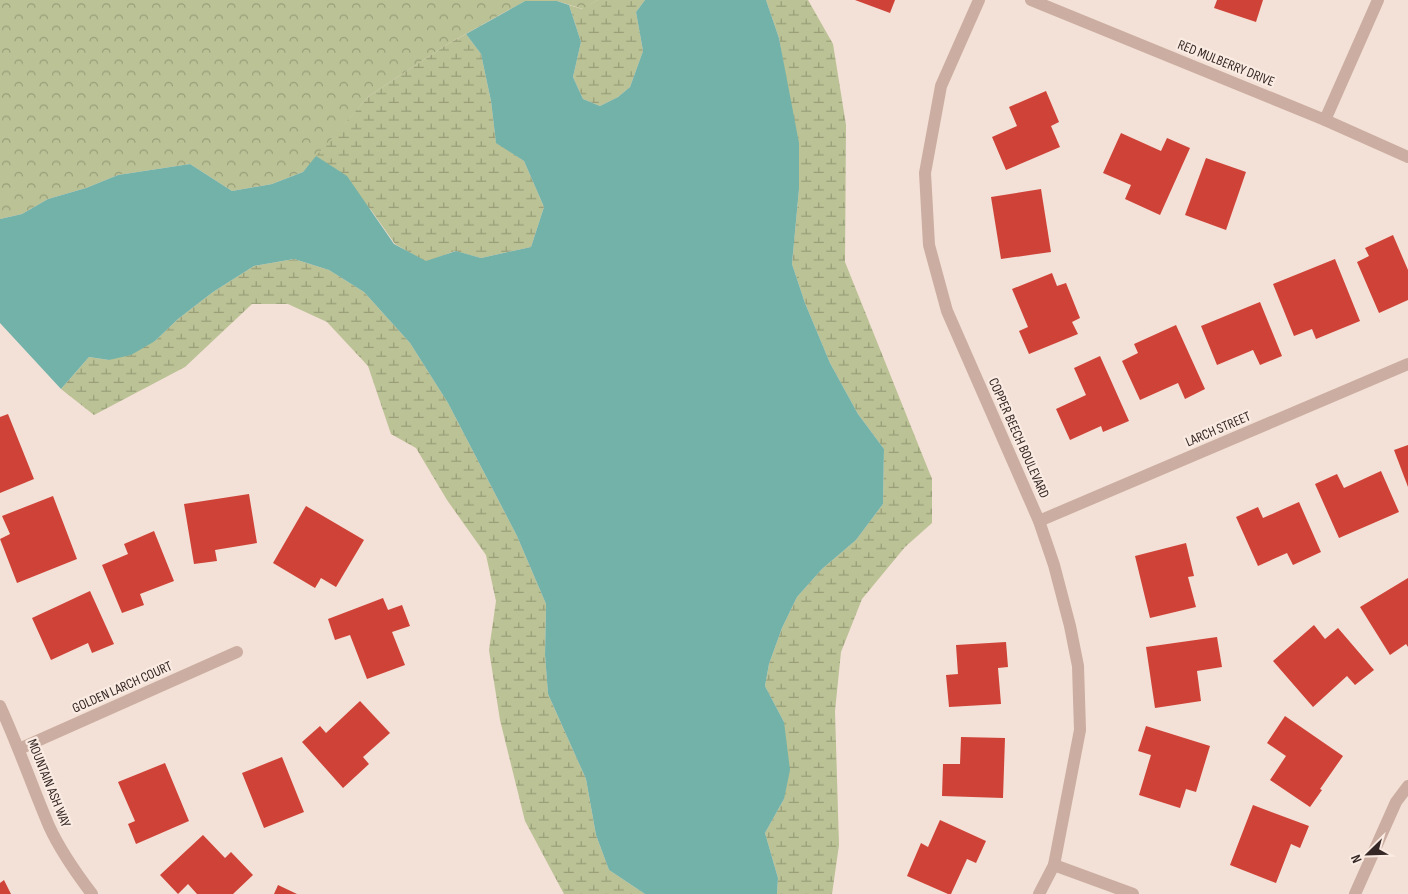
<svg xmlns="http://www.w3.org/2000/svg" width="1408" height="894" viewBox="0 0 1408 894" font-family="'Sofia Sans Condensed',sans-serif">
	<defs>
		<pattern id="forest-crowns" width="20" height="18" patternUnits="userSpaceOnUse" patternTransform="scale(1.25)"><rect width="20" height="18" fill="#bbc295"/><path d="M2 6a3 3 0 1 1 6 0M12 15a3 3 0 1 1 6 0" fill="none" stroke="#999e79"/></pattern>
		<pattern id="wetland-marsh" width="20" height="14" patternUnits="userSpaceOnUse" patternTransform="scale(1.25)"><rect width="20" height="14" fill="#bbc295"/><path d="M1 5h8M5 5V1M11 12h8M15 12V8" fill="none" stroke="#999e79"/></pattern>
	</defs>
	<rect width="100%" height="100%" fill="#f3e0d6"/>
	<polygon fill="url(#forest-crowns)" points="0,0 598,0 583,9 557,1 525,1 446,45 369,96 303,172 272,184 232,191 190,164 118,175 86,188 48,199 22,214 0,219"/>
	<g fill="url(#wetland-marsh)">
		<polygon points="598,0 645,0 636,12 643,51 630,87 618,97 600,106 583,99 573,77 581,42 569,5 582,9"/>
		<polygon points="766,0 808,0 833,44 846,125 845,262 932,479 932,523 905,547 862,599 841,652 835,711 839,845 832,894 777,894 778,878 765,833 784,799 784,722 765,686 769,664 782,628 797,597 822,569 856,540 883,504 884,449 858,414 830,363 805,303 792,264 799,189 786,79 779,38"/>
		<polygon points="466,34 481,54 491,101 496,142 524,161 544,207 531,247 481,258 455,251 426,262 395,244 371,210 316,156 369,96 446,45"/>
		<polygon points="294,259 329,270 364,292 410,343 448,403 517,536 546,604 545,655 548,694 586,779 596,835 609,870 645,894 564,894 525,821 500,720 489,650 496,601 486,555 447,500 416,448 391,434 368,366 327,322 288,304 252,304 185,367 94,415 61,389 89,357 109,360 155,341 178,319 213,292 254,266"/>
	</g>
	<polygon fill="#73b2a9" points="645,0 766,0 779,38 799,143 799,189 792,264 805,303 830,363 858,414 884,449 883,504 856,540 822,569 797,597 782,628 769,664 765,686 784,722 790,770 784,799 765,833 778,878 777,894 645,894 609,870 596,835 586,779 548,694 545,655 546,604 517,536 448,403 410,343 364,292 329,270 294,259 254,266 213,292 178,319 155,341 131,355 109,360 89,357 61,389 0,323 0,219 22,214 48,199 86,188 118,175 190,164 232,191 272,184 303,172 316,156 347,176 394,244 426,261 456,251 481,258 531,247 544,207 524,161 496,143 491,101 481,54 466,34 525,1 557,1 569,5 581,42 573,77 583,99 600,106 618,97 630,87 643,51 636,12"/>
	<g fill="#cf4237">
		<polygon points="855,0 895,0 890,13"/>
		<polygon points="1217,0 1263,0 1256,22 1214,8"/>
		<polygon points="1046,91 1059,122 1051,126 1060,147 1006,170 992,137 1017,126 1009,107"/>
		<polygon points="1121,133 1161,151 1167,138 1190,148 1160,215 1125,199 1131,185 1103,173"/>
		<polygon points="1206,158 1246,172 1226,230 1185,215"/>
		<polygon points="1041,189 1051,252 1001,259 991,197"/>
		<polygon points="1393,235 1408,270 1408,300 1379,313 1357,262 1369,256 1365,248"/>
		<polygon points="1335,259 1360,321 1316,339 1312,329 1294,336 1273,284"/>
		<polygon points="1052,273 1057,286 1066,283 1080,318 1072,322 1078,334 1029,354 1019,331 1028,327 1012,289"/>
		<polygon points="1260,302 1282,356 1260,365 1253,350 1217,365 1201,326"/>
		<polygon points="1176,325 1205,389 1185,399 1178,383 1140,400 1122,361 1138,353 1134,344"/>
		<polygon points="1100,356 1129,421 1103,432 1101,426 1070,440 1056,409 1086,395 1074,368"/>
		<polygon points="8,414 34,479 0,493 0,417"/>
		<polygon points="1408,445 1408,487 1394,450"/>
		<polygon points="1381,471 1399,512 1339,538 1315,484 1337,474 1344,488"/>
		<polygon points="249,494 257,543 215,550 217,561 194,564 184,504"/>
		<polygon points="53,496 77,559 17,583 0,539 10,534 2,516"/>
		<polygon points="1299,502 1321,552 1293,565 1287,553 1258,566 1236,517 1258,507 1263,518"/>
		<polygon points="306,506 364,540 336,587 321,578 315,588 273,563"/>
		<polygon points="154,531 174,581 140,594 144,605 122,613 102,565 128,554 124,544"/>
		<polygon points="1186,543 1194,576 1188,577 1196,607 1150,618 1135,556"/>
		<polygon points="1408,578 1408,647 1406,644 1390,655 1360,607"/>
		<polygon points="90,591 114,644 92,653 88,643 51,660 32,618"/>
		<polygon points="383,598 388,610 402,605 410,626 392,632 405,665 367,679 350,635 335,640 328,619"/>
		<polygon points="1314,625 1325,639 1338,628 1374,670 1355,685 1347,676 1313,707 1273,661"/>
		<polygon points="1217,637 1222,667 1197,671 1201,701 1155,708 1146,647"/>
		<polygon points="1006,642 1008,667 998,668 1001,704 949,707 946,675 958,674 956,645"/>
		<polygon points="360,701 390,733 363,757 369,764 343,788 302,742 320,726 326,733"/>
		<polygon points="1285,716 1343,756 1320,789 1322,790 1310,807 1270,780 1286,756 1267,743"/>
		<polygon points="1146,726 1210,746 1196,792 1186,789 1180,808 1139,795 1151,755 1138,751"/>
		<polygon points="961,737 1005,738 1003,798 942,796 943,764 960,764"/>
		<polygon points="282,757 304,812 264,828 242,773"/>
		<polygon points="165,763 189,821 136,844 128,824 135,821 118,782"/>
		<polygon points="1253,805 1309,826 1300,848 1291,844 1276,883 1230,865"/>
		<polygon points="940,820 986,841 976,863 967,859 951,894 948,894 907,876 921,843 928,847"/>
		<polygon points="203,835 225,858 231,852 253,875 233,894 197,894 188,884 178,894 160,875"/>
		<polygon points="4,880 11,894 0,894 0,883"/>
		<polygon points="278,885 297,894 274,894"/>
	</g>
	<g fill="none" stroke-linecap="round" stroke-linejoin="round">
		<g stroke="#cbada1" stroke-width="12">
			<polyline points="979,0 941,86 925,173 929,245 947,311 1039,521 1054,565 1070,626 1078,666 1080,730 1054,865 1039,894"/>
			<polyline points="1031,0 1325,120 1408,157"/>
			<polyline points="1325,120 1378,0"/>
			<polyline points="1039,521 1408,364"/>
			<path d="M0,706C18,745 32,786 49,826C60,850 76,873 92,894"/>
			<polyline points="19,749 237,652"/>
			<polyline points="1054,865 1133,894"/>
			<polyline points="1355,894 1396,802 1408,786"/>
		</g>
	</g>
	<g text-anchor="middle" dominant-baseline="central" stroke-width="4.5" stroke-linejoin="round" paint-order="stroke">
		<g font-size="14" fill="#352725" stroke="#faebe2">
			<text transform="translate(1226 63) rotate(22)">RED MULBERRY DRIVE</text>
			<text transform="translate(1218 429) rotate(-23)">LARCH STREET</text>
			<text transform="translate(1019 438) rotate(66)">COPPER BEECH BOULEVARD</text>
			<text transform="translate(122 687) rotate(-24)">GOLDEN LARCH COURT</text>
			<text transform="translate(49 783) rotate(68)">MOUNTAIN ASH WAY</text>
		</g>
	</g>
	<g transform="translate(1368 854) rotate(247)" stroke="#faebe2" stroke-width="4" paint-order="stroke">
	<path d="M0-4L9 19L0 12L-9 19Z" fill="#352725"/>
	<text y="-8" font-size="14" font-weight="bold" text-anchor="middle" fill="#352725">N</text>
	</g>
</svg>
